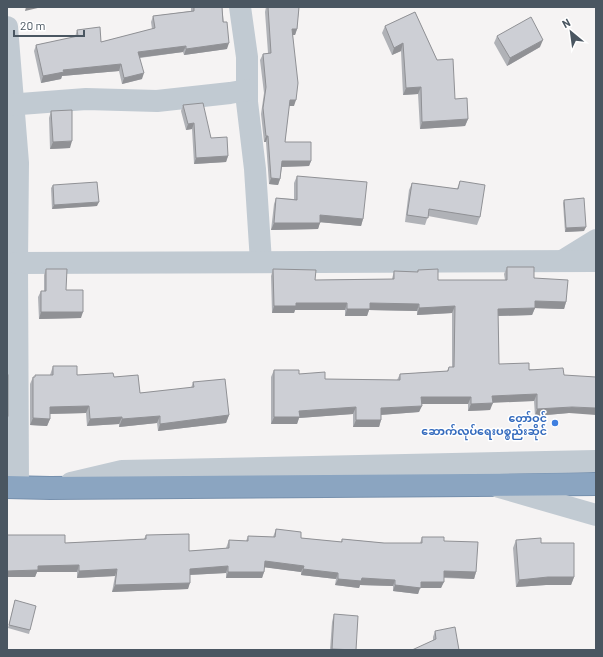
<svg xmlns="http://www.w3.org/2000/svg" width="603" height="657" viewBox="0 0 603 657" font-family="Barlow,'Noto Sans Myanmar',sans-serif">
	<rect width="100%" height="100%" fill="#f5f3f3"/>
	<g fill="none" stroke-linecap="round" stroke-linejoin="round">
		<g stroke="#7690ad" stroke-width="24">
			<polyline id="highway" points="7,487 50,488 596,484"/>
		</g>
		<g stroke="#c1cad2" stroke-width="22">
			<polyline points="240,7 247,57 247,102 255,169 261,262"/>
			<polyline points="7,27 18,163 17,263 18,487"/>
			<polyline points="7,105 86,99 157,101 230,93 247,90"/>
			<polyline points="562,261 596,240"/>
			<polyline points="17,263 596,261"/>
			<polyline points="71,483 122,471 596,461"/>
			<polyline points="499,487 596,515"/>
		</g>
		<use href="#highway" stroke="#8ba5c1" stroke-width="22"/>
	</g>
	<g fill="#b0b2b7">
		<polygon points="191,7 222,7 227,49 184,55 183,52 140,58 142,79 122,84 119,71 62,76 61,79 41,83 34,51 36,45 75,37 77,30 101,42 152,29 151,22 153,16 191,11"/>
		<polygon points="266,7 299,7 297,29 295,35 293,35 294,106 289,106 285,142 311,161 309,166 282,167 280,179 278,185 269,184 266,142 264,142 261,114 264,93 260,60 263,54 268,53 265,12"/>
		<polygon points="415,12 455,99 468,119 465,126 420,129 418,94 403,95 401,51 392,55 382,33 385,26"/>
		<polygon points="497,36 540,47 507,66 494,43"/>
		<polygon points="183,105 211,138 228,156 226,162 194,164 192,129 186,130 181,111"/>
		<polygon points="51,111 70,148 50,149 49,118"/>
		<polygon points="297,176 363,219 361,226 320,222 318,229 271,230 274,204 276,198 294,199 294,183"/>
		<polygon points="460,181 480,217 477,225 428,216 425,225 405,222 409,190 412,183 457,189"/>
		<polygon points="53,185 97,206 52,209 51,188"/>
		<polygon points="564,200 584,231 565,232 563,203"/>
		<polygon points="507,267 534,278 566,302 564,309 535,308 532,315 498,316 499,364 564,375 569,413 535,416 534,401 492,402 490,410 468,411 468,404 422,404 419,412 381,415 381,420 379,427 353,427 353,414 299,418 297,424 271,424 271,377 274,370 325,379 397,380 400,374 447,371 449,367 452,367 452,313 417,315 417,311 369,310 367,316 345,316 345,310 295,310 294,313 272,313 271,276 273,269 315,280 392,279 394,271 417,272 418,270 438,280 505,280 504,274"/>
		<polygon points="46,269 66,290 81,318 39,319 38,297 41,291 44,291 44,275"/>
		<polygon points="53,366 77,375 114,377 140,393 191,388 193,382 229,415 226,423 158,431 157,423 119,427 119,424 87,426 86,413 50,414 50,419 47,426 30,425 30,384 33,377 35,377 35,375 50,375"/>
		<polygon points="276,529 301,538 341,542 342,539 384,543 420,543 422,537 444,541 476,572 474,579 444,578 441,588 420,588 418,594 393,591 393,586 360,585 359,588 335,585 336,579 301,575 301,572 264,567 264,572 262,578 226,578 226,573 190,575 188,589 112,592 115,576 77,578 77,572 37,572 35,577 7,577 65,543 144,539 146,535 189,551 226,548 229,540 246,541 248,536 273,537"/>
		<polygon points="516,540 541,543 574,577 571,585 546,585 516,587 513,548"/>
		<polygon points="15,600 30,630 29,634 8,628"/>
		<polygon points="334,614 356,650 330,650 332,622"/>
		<polygon points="435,631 459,650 433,641 433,637"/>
	</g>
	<g fill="#909195">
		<polygon points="26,7 42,7 25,11"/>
		<polygon points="292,29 297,29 295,35 290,35"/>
		<polygon points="543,40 540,47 507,66 510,58"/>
		<polygon points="229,43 227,49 184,55 186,49"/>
		<polygon points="403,43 401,51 392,55 394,48"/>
		<polygon points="186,46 183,52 136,58 138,52"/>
		<polygon points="121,64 119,71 62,76 61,79 41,83 43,76 63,70"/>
		<polygon points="144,73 142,79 122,84 124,78"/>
		<polygon points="421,87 418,94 403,95 406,88"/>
		<polygon points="290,100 296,100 294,106 288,106"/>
		<polygon points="468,119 465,126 420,129 422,122"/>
		<polygon points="194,123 192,129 186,130 188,124"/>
		<polygon points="266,136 268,136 266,142 264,142"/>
		<polygon points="72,141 70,148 50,149 53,142"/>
		<polygon points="228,156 226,162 194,164 196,158"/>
		<polygon points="282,161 311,161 309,166 280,167"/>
		<polygon points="271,178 280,179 278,185 269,184"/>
		<polygon points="99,202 97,206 52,209 54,205"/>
		<polygon points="320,215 363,219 361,226 318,222"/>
		<polygon points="274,223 320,223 318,229 271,230"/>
		<polygon points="586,227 584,231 565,232 566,228"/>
		<polygon points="535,301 566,302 564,309 532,308"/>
		<polygon points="296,303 347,303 345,310 295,310 294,313 272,313 274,306"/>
		<polygon points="370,303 419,304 417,311 369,310 367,316 345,316 347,309"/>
		<polygon points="455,306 452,313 417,315 419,308"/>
		<polygon points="535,308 532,315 496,316 498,309"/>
		<polygon points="41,312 83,312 81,318 39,319"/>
		<polygon points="537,394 534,401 490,403 492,396"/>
		<polygon points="421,397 471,397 468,404 419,404"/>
		<polygon points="493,403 490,410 468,411 471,404"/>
		<polygon points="89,406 86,413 47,414 50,407"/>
		<polygon points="422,406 419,412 379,415 381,408"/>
		<polygon points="356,407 353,414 299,418 297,424 271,424 274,417 299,411"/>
		<polygon points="572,407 596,408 596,415 569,413 535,416 537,409"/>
		<polygon points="229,415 226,423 158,431 160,424"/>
		<polygon points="160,416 157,423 119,427 122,419"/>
		<polygon points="122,417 119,424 87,426 90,419"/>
		<polygon points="33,418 50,419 47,426 30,425"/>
		<polygon points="356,420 381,420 379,427 353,427"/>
		<polygon points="265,561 304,566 301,572 262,567"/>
		<polygon points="79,565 77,572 37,572 35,577 7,577 7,571 38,566"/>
		<polygon points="228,566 226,573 187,575 190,569"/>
		<polygon points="117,569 115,576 77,578 79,571"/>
		<polygon points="303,569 338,573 336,579 301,575"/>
		<polygon points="444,571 476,572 474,579 442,577"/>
		<polygon points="228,572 264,572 262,578 226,578"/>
		<polygon points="548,577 574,577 571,585 546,585 516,587 519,580"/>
		<polygon points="362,578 395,580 393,586 360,585 359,588 335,585 338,579"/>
		<polygon points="421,582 444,582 441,588 420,588 418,594 393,591 395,585"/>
		<polygon points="190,583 188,589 112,592 115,585"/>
	</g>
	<g fill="#cdcfd5" stroke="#909195">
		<polygon points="194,7 222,7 223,22 227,22 229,43 186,49 186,46 138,52 144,73 124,78 121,64 63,70 64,72 43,76 36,45 78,36 77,30 100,27 101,42 155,28 153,16 194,11"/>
		<polygon points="268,7 299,7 297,29 292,29 298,83 296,100 290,100 285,142 311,142 311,161 282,161 280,179 271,178 268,136 266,136 263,108 266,87 263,54 271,53"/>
		<polygon points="415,12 437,60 453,59 455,99 467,98 468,119 422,122 421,87 406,88 403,43 394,48 385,26"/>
		<polygon points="531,17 543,40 510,58 497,36"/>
		<polygon points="203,103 211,138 227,137 228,156 196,158 194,123 188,124 183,105"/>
		<polygon points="72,110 72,141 53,142 51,111"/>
		<polygon points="297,176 367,182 363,219 320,215 320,223 274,223 276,198 297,200"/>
		<polygon points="460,181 485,185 480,217 429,209 428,218 407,215 412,183 458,189"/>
		<polygon points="97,182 99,202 54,205 53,185"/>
		<polygon points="584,198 586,227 566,228 564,200"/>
		<polygon points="507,267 534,267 534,278 568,280 566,302 535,301 535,308 498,309 499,364 529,363 529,370 563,368 564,375 596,377 596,408 572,407 537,409 537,394 492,396 493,403 471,404 471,397 421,397 422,406 381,408 381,420 356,420 356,407 299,411 300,417 274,417 274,370 299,370 299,374 325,372 325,379 400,380 400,374 448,371 449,367 454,367 455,306 419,308 419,304 370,303 370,309 347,309 347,303 296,303 296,306 274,306 273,269 316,270 315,280 394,279 394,271 418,272 418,270 438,269 438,280 507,280"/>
		<polygon points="46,269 67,269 66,290 83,290 83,312 41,312 41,291 46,291"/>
		<polygon points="53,366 77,366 77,375 113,373 114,377 138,375 140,393 194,387 193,382 225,379 229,415 160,424 160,416 122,419 122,417 90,419 89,406 50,407 50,419 33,418 33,377 35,377 35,375 53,375"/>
		<rect x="7" y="375" width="1" height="41"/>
		<polygon points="276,529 301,532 301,538 342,542 342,539 384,543 422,543 422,537 444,537 444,541 478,542 476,572 444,571 444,582 421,582 421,588 395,585 395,580 362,578 361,581 338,579 338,573 303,569 304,566 265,561 264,572 228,572 228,566 190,569 190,583 115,585 117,569 79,571 79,565 38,566 38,570 7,571 7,535 65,535 65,543 146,539 146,535 189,534 189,551 229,548 229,540 248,541 248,536 275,537"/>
		<polygon points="541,538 541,543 574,543 574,577 548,577 519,580 516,540"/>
		<polygon points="15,600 36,606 30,630 9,625"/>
		<polygon points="334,614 358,616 356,650 332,649"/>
		<polygon points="455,627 459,650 412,650 436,639 435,631"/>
	</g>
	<circle fill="#3f7fe0" stroke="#fff" stroke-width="1.5" cx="555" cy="423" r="4"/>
	<g text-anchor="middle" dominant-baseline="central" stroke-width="3" stroke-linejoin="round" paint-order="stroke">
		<g font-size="11" font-weight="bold" fill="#366cbe" stroke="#fff" text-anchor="end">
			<text x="547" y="417">တော်ဝင်<tspan x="547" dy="13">ဆောက်လုပ်ရေးပစ္စည်းဆိုင်</tspan></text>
		</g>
	</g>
	<rect width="603" height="657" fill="none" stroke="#4a5661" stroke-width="16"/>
	<g transform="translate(571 32) rotate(331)" stroke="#ffffff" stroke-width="3" paint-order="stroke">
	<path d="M0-3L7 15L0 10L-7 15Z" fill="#4a5661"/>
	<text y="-6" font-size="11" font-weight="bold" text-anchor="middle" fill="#4a5661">N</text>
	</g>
	<path d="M14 30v6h70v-6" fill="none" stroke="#4a5661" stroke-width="2"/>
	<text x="20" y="30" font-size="12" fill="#4a5661" stroke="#ffffff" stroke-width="3" paint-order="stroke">20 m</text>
</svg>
